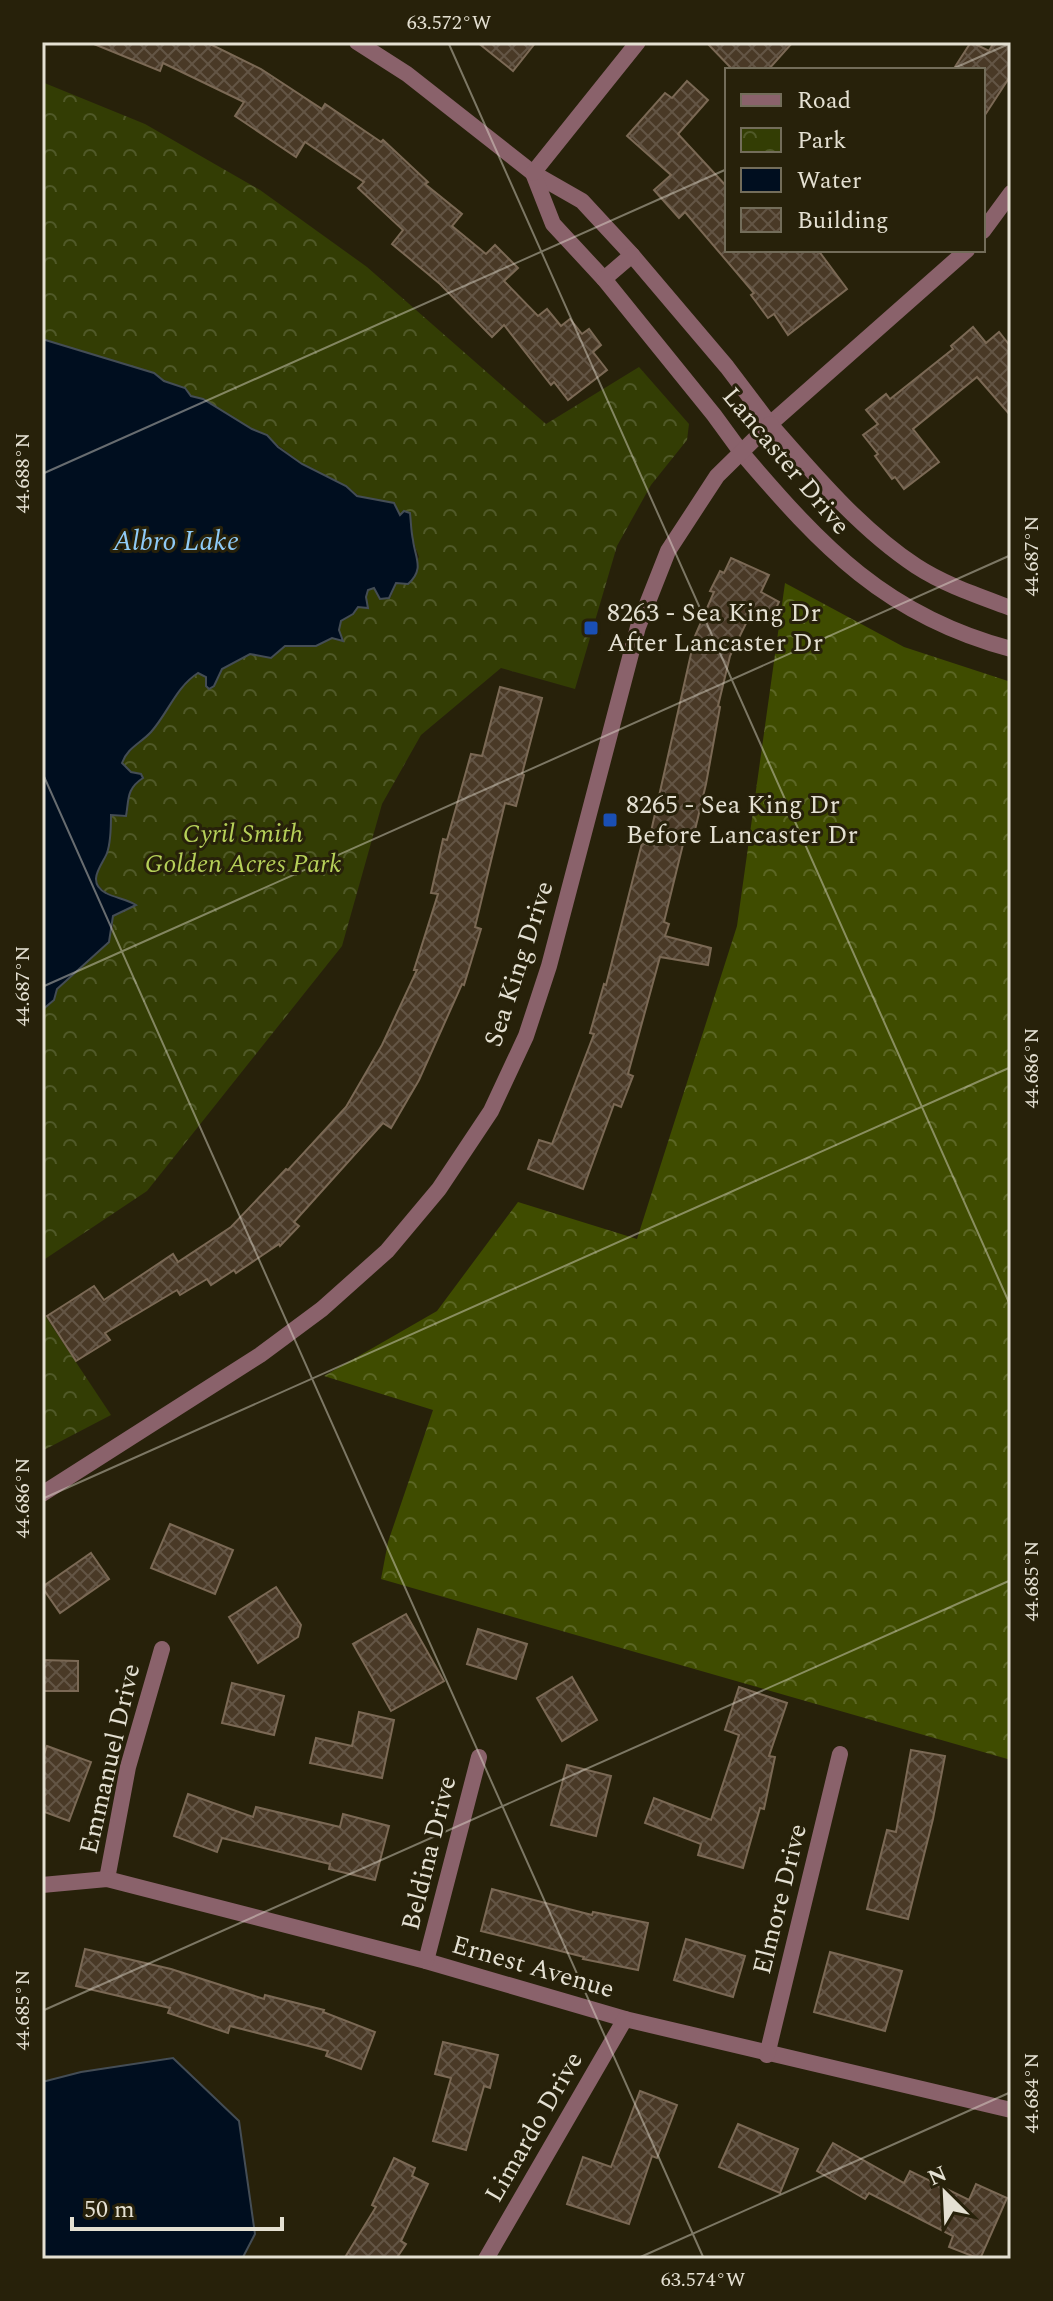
<svg xmlns="http://www.w3.org/2000/svg" width="1053" height="2301" viewBox="0 0 1053 2301" font-family="Spectral,serif">
	<defs>
		<pattern id="forest-crowns" width="20" height="18" patternUnits="userSpaceOnUse" patternTransform="scale(2)"><rect width="20" height="18" fill="#3f4c00"/><path d="M2 6a3 3 0 1 1 6 0M12 15a3 3 0 1 1 6 0" fill="none" stroke="#5b6624"/></pattern>
		<pattern id="park-crowns" width="20" height="18" patternUnits="userSpaceOnUse" patternTransform="scale(2)"><rect width="20" height="18" fill="#333d04"/><path d="M2 6a3 3 0 1 1 6 0M12 15a3 3 0 1 1 6 0" fill="none" stroke="#505928"/></pattern>
		<pattern id="building-cross-hatch" width="8" height="8" patternUnits="userSpaceOnUse" patternTransform="scale(2)"><rect width="8" height="8" fill="#493926"/><path d="M0 0l8 8M0 8l8-8" fill="none" stroke="#635545"/></pattern>
	</defs>
	<rect width="100%" height="100%" fill="#27210a"/>
	<polygon fill="url(#forest-crowns)" points="785,583 904,647 1011,682 1011,1760 381,1579 388,1542 433,1410 324,1376 437,1311 518,1202 637,1239 737,926"/>
	<g fill="url(#park-crowns)">
		<path d="M42,82L145,124L260,190L367,267L546,424L639,367L689,424L687,440L651,485L617,546L575,689L501,668L421,735L382,804L342,946L147,1191L42,1261V1010L57,989L102,949L113,931V916L135,903C119,897 91,894 97,869C99,863 105,859 107,853C111,842 110,827 111,815L123,817L128,812L126,798L136,783L131,772L123,766V760C132,747 145,740 155,728C169,709 179,685 200,672L207,680L215,681L222,670L250,654L271,658L285,646H316L332,638L343,640L339,630L341,621L353,615L358,607L368,608L366,597L368,590L374,588L391,597L396,583L404,584L419,557L413,540L410,513L407,511L401,515L394,503L360,497L352,490L302,464L260,431L252,429L203,399L191,397L187,390L164,381L154,373L42,339Z"/>
		<polygon points="42,1311 111,1415 42,1451"/>
	</g>
	<g fill="#000e1f" stroke="#444d55" stroke-width="2">
		<path d="M42,339L154,373L164,381L185,388L191,396L203,399L252,429L267,435L278,447L302,464L346,486L357,496L394,503L400,515L404,511L410,513C411,522 411,531 413,540C415,558 425,569 408,584L396,583L389,598L380,599L374,588L368,590L366,597L368,608L358,607L353,614L341,621L339,630L343,641L332,638L316,646H285L271,658L250,654L222,669L214,686L209,689L206,686V677L198,673C176,687 168,713 151,732C141,743 127,748 122,763L131,772L141,774L143,778C126,789 129,800 126,816L111,815C111,827 111,842 107,853C103,864 85,882 106,893C115,898 127,899 136,905L113,916L109,942L57,989L54,1000L42,1010Z"/>
		<polygon points="173,2058 239,2121 255,2234 242,2259 42,2259 42,2082 81,2072"/>
	</g>
	<g fill="url(#building-cross-hatch)" stroke="#7b6955" stroke-width="2">
		<polygon points="89,42 206,42 261,69 322,109 325,104 381,142 383,140 428,182 425,184 462,214 452,226 486,254 495,245 518,268 504,281 538,316 547,309 561,326 570,319 582,334 589,329 601,345 593,352 607,370 568,400 554,382 551,385 504,325 492,337 440,284 392,244 403,230 358,188 364,182 305,142 296,157 235,116 244,102 163,63 160,71"/>
		<polygon points="477,42 536,42 513,71"/>
		<polygon points="706,42 793,42 768,70 733,70"/>
		<polygon points="971,42 989,51 994,42 1011,42 1011,75 983,118 983,70 953,70"/>
		<polygon points="687,81 708,100 678,134 727,187 727,250 818,250 847,289 788,335 774,314 768,318 751,295 754,293 685,212 679,218 654,190 671,175 627,136 665,93 672,98"/>
		<polygon points="973,327 986,343 999,332 1011,347 1011,416 977,377 913,429 939,462 904,489 895,477 892,479 875,456 878,454 863,435 878,424 866,410 886,394 890,399 953,349 951,346"/>
		<polygon points="731,558 769,575 761,592 779,602 772,617 753,609 730,656 718,706 720,707 706,784 694,834 686,832 664,922 669,924 665,936 711,948 708,965 660,957 628,1074 633,1076 621,1107 614,1104 583,1189 528,1169 539,1140 552,1144 594,1034 590,1033 604,984 606,985 642,843 648,845 695,636 714,592 710,591 720,571 724,573"/>
		<polygon points="500,687 542,698 522,774 524,775 516,806 505,803 475,927 481,929 464,985 462,984 419,1080 391,1128 383,1123 294,1222 299,1226 280,1246 279,1244 236,1273 234,1270 211,1285 207,1279 180,1295 177,1290 105,1333 110,1340 76,1361 47,1316 94,1286 104,1300 173,1254 178,1262 231,1227 286,1169 288,1170 346,1107 382,1045 417,970 414,970 438,894 431,893 443,839 447,840 471,754 482,756"/>
		<polygon points="170,1524 233,1550 215,1594 151,1568"/>
		<polygon points="91,1553 109,1579 60,1613 42,1587"/>
		<polygon points="276,1587 301,1625 298,1637 258,1663 229,1617"/>
		<polygon points="406,1614 444,1681 391,1711 353,1644"/>
		<polygon points="478,1629 527,1644 516,1679 467,1664"/>
		<polygon points="42,1660 78,1661 78,1691 42,1691"/>
		<polygon points="572,1677 597,1720 562,1741 537,1698"/>
		<polygon points="232,1683 284,1696 274,1735 222,1723"/>
		<polygon points="739,1687 787,1703 769,1756 775,1757 764,1809 760,1808 743,1868 698,1855 701,1844 645,1823 654,1798 711,1820 739,1735 725,1730"/>
		<polygon points="359,1712 394,1720 382,1778 310,1763 316,1738 352,1746"/>
		<polygon points="47,1746 91,1762 69,1821 42,1811 42,1760"/>
		<polygon points="911,1750 945,1756 933,1819 908,1919 867,1909 887,1830 896,1832"/>
		<polygon points="567,1765 611,1776 596,1836 551,1825"/>
		<polygon points="188,1794 253,1817 256,1807 340,1827 343,1814 389,1826 375,1880 329,1869 330,1864 222,1838 217,1852 174,1836"/>
		<polygon points="492,1889 592,1915 593,1912 648,1923 638,1970 583,1959 584,1957 481,1931"/>
		<polygon points="686,1939 745,1956 733,1997 674,1980"/>
		<polygon points="85,1949 171,1969 264,1999 265,1995 324,2010 323,2012 375,2032 361,2069 326,2056 328,2051 230,2026 228,2033 168,2013 170,2008 76,1986"/>
		<polygon points="830,1952 902,1971 885,2031 814,2012"/>
		<polygon points="443,2042 498,2055 490,2088 484,2086 466,2150 433,2141 451,2078 435,2074"/>
		<polygon points="640,2091 677,2105 657,2158 652,2156 629,2224 567,2204 583,2157 611,2167"/>
		<polygon points="738,2124 798,2149 780,2193 719,2167"/>
		<polygon points="833,2143 904,2183 910,2171 969,2200 976,2184 1007,2198 980,2259 949,2247 953,2236 869,2193 865,2199 817,2171"/>
		<polygon points="394,2158 415,2168 412,2176 428,2184 401,2241 406,2244 396,2259 344,2259 376,2207 372,2205"/>
	</g>
	<g fill="none" stroke-linecap="round" stroke-linejoin="round">
		<g stroke="#8a626b" stroke-width="16">
			<polyline points="357,42 407,74 533,173 582,201 632,255 727,367 770,424 967,250"/>
			<polyline points="533,173 553,224 604,279 714,415 741,452"/>
			<polyline points="533,173 638,42"/>
			<polyline points="983,231 1011,193"/>
			<polyline points="604,279 632,255"/>
			<polyline points="107,1879 128,1767 162,1649"/>
			<polyline points="42,1885 107,1879 426,1961 625,2019 1011,2110"/>
			<polyline points="426,1961 479,1757"/>
			<polyline points="767,2055 840,1754"/>
			<polyline points="486,2259 625,2019"/>
		</g>
		<g stroke="#8a626b" stroke-width="16">
			<path d="M741,452C822,547 886,616 1011,649"/>
			<path d="M42,1494L260,1355L322,1309L387,1251L439,1189L491,1111L526,1036L549,966L638,627L668,551L717,476L770,424C814,474 860,529 916,566C945,585 979,596 1011,608"/>
		</g>
	</g>
	<path fill="none" stroke="#e4e0d2" stroke-width="2" stroke-opacity="0.45" d="M448,42L1011,1307M950,70L1011,43M42,474L727,169M42,772L704,2259M42,987L1011,555M42,1499L1011,1067M42,2011L1011,1580M636,2259L1011,2092"/>
	<g fill="#1a4fb4" stroke="#27210a" stroke-width="3">
		<rect x="583" y="620" width="16" height="16" rx="4"/>
		<rect x="602" y="812" width="16" height="16" rx="4"/>
	</g>
	<g text-anchor="middle" dominant-baseline="central" stroke-width="6" stroke-linejoin="round" paint-order="stroke">
		<g font-size="26" fill="#e4e0d2" stroke="#27210a">
			<text transform="translate(786 461) rotate(50)">Lancaster Drive</text>
			<text transform="translate(519 964) rotate(-72)">Sea King Drive</text>
			<text transform="translate(110 1759) rotate(-77)">Emmanuel Drive</text>
			<text transform="translate(429 1853) rotate(-76)">Beldina Drive</text>
			<text transform="translate(780 1899) rotate(-76)">Elmore Drive</text>
			<text transform="translate(533 1967) rotate(16)">Ernest Avenue</text>
			<text transform="translate(534 2127) rotate(-60)">Limardo Drive</text>
		</g>
		<g font-size="26" fill="#e4e0d2" stroke="#27210a" text-anchor="start">
			<text x="607" y="613">8263 - Sea King Dr<tspan x="607" dy="30">After Lancaster Dr</tspan></text>
			<text x="626" y="805">8265 - Sea King Dr<tspan x="626" dy="30">Before Lancaster Dr</tspan></text>
		</g>
		<g font-size="26" font-style="italic" fill="#b6d059" stroke="#27210a">
			<text x="243" y="834">Cyril Smith<tspan x="243" dy="30">Golden Acres Park</tspan></text>
		</g>
		<g font-size="28" font-style="italic" fill="#8fcbf7" stroke="#27210a">
			<text x="176" y="541">Albro Lake</text>
		</g>
	</g>
	<rect width="1053" height="2301" fill="none" stroke="#27210a" stroke-width="88"/>
	<rect x="725" y="68" width="260" height="184" fill="#27210a" stroke="#736d5a" stroke-width="2"/>
	<rect x="741" y="94" width="40" height="12" fill="#8a626b" stroke="#736d5a" stroke-width="2"/>
	<text x="797" y="108" font-size="24" fill="#e4e0d2">Road</text>
	<rect x="741" y="128" width="40" height="24" fill="url(#park-crowns)" stroke="#736d5a" stroke-width="2"/>
	<text x="797" y="148" font-size="24" fill="#e4e0d2">Park</text>
	<rect x="741" y="168" width="40" height="24" fill="#000e1f" stroke="#736d5a" stroke-width="2"/>
	<text x="797" y="188" font-size="24" fill="#e4e0d2">Water</text>
	<rect x="741" y="208" width="40" height="24" fill="url(#building-cross-hatch)" stroke="#736d5a" stroke-width="2"/>
	<text x="797" y="228" font-size="24" fill="#e4e0d2">Building</text>
	<g transform="translate(945 2193) rotate(336)" stroke="#27210a" stroke-width="6" paint-order="stroke">
	<path d="M0-6L14 30L0 20L-14 30Z" fill="#e4e0d2"/>
	<text y="-12" font-size="22" font-weight="bold" text-anchor="middle" fill="#e4e0d2">N</text>
	</g>
	<path d="M72 2217v12h210v-12" fill="none" stroke="#e4e0d2" stroke-width="4"/>
	<text x="84" y="2217" font-size="24" fill="#e4e0d2" stroke="#27210a" stroke-width="6" paint-order="stroke">50 m</text>
	<rect x="44" y="44" width="965" height="2213" fill="none" stroke="#e4e0d2" stroke-width="3"/>
	<g font-size="20" text-anchor="middle" fill="#e4e0d2">
		<text x="449" y="29">63.572°W</text>
		<text transform="translate(22 473) rotate(-90)" y="7">44.688°N</text>
		<text transform="translate(1031 556) rotate(-90)" y="7">44.687°N</text>
		<text transform="translate(22 986) rotate(-90)" y="7">44.687°N</text>
		<text transform="translate(1031 1068) rotate(-90)" y="7">44.686°N</text>
		<text transform="translate(22 1498) rotate(-90)" y="7">44.686°N</text>
		<text transform="translate(1031 1581) rotate(-90)" y="7">44.685°N</text>
		<text transform="translate(22 2010) rotate(-90)" y="7">44.685°N</text>
		<text transform="translate(1031 2093) rotate(-90)" y="7">44.684°N</text>
		<text x="703" y="2286">63.574°W</text>
	</g>
</svg>
